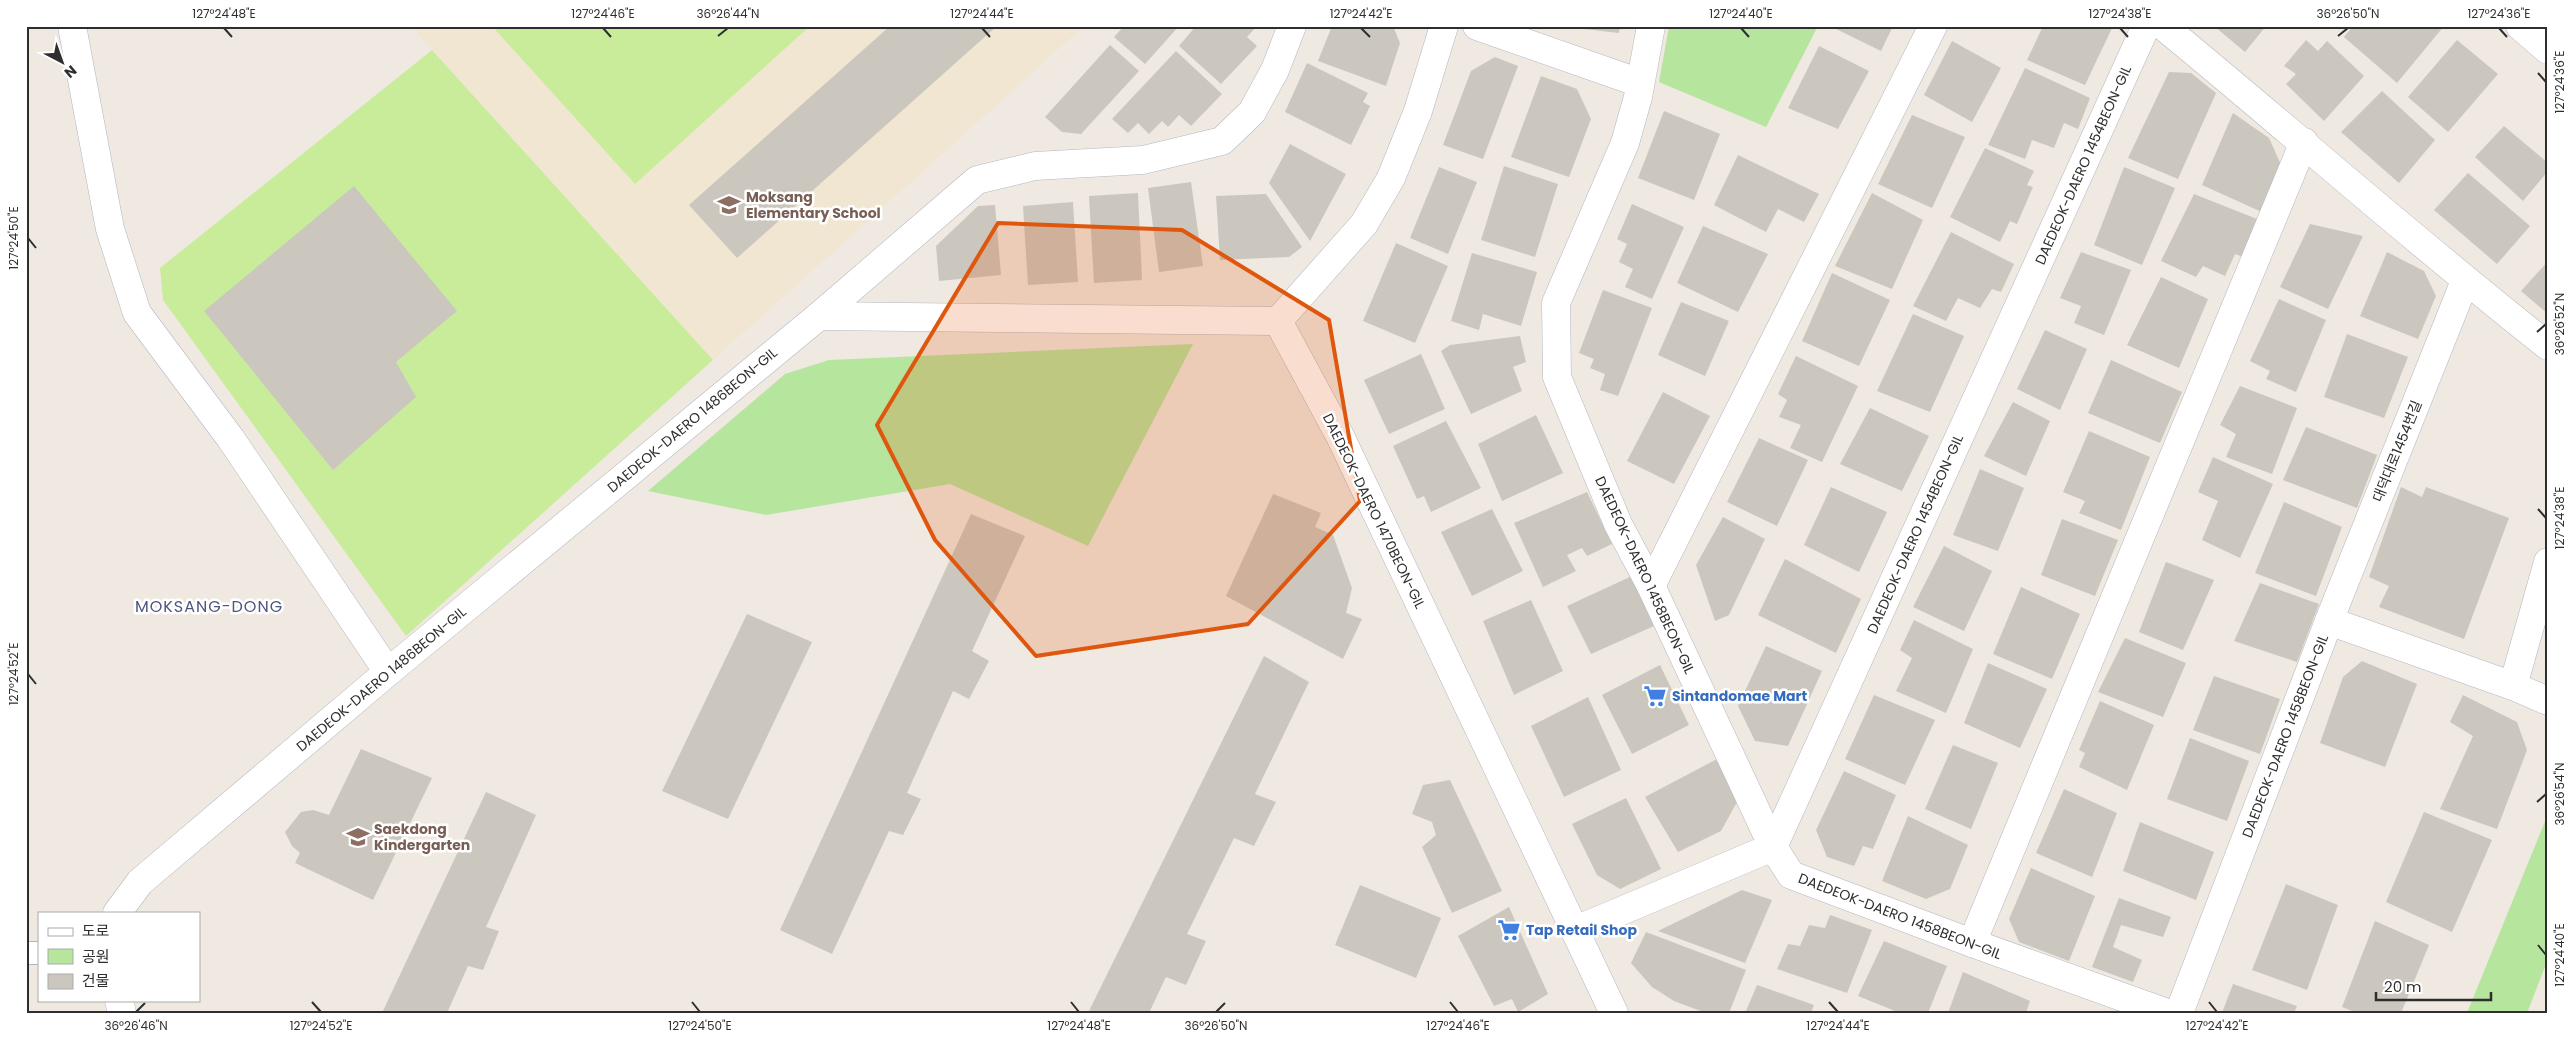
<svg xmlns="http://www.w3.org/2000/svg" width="2574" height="1039" viewBox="0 0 2574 1039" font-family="Poppins,'Noto Sans KR',sans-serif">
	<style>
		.education { fill: #f0e6d1 }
		.green { fill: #b6e59e }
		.pitch { fill: #c9ec9a }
		.building { fill: #cbc7bf }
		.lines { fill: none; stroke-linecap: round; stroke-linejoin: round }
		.service-casing { stroke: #b4b7c1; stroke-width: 24 }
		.minor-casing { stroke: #b4b7c1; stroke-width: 29 }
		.service { stroke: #fff; stroke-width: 22 }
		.minor { stroke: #fff; stroke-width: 28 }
		.marked { fill: #df570e; fill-opacity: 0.2; stroke: #df570e; stroke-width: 4; stroke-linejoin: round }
		.ticks { fill: none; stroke: #2e2e2e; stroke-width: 2 }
		.labels { text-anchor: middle; stroke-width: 5; stroke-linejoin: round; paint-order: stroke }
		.street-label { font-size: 14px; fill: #2e2e2e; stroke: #fff }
		.education-label { font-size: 14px; font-weight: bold; fill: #785e54; stroke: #fff; text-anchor: start }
		.shop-label { font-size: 14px; font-weight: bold; fill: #366cbe; stroke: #fff; text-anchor: start }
		.quarter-label { font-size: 16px; letter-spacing: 1px; fill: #4d5680; stroke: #fff }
		.neatline { fill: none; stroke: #2e2e2e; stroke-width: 2 }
		.ticks-label { font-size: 12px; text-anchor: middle; fill: #2e2e2e }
	</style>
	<rect width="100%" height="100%" fill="#efe9e1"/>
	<polygon class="education" points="411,26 1084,26 713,360"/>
	<g class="green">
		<polygon points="1669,26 1818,26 1766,127 1659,82"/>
		<polygon points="1193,344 1088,546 950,484 766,515 648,491 785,374 829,360"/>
		<polygon points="2548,814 2548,959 2527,1013 2467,1013"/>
	</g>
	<g class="pitch">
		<polygon points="492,26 810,26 635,184"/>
		<polygon points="432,50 713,360 406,636 163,300 160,268"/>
	</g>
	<g class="building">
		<polygon points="890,26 997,26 737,258 689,205"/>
		<polygon points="1124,26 1179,26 1145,64 1114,37"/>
		<polygon points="1196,26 1257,26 1247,37 1257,46 1221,84 1179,46"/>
		<polygon points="1332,26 1393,26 1400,43 1386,86 1318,61"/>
		<polygon points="1558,26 1620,26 1619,33"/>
		<polygon points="1830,26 1893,26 1881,51"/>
		<polygon points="2043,26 2113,26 2085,85 2027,60"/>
		<polygon points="2214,26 2266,26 2245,52"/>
		<polygon points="2353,26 2444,26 2397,83 2344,37"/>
		<polygon points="2306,40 2318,51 2327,41 2364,76 2324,121 2286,84 2296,74 2284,66"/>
		<polygon points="2457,40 2498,74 2448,132 2408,97"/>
		<polygon points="1952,41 2001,68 1972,122 1924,95"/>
		<polygon points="1110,45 1139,71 1081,134 1062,132 1045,117"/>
		<polygon points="1819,46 1869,71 1838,129 1788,108"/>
		<polygon points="1176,51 1222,94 1191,126 1179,115 1168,127 1162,121 1149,134 1138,123 1128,133 1112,119"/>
		<polygon points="1495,57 1518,66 1483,159 1443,145 1471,71"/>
		<polygon points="1307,63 1368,93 1363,102 1370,106 1351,145 1285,112"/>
		<polygon points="2025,68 2090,98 2078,129 2064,123 2054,148 2032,140 2025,159 1988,145"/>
		<polygon points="2169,72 2191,73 2216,93 2178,179 2128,158"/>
		<polygon points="1541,76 1577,89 1591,119 1569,177 1511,157"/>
		<polygon points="2382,91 2435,140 2399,183 2341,132"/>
		<polygon points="1664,111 1720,134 1694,200 1638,178"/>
		<polygon points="2233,113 2269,138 2282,167 2264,213 2202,185"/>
		<polygon points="1912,115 1965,137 1932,208 1878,184"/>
		<polygon points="2504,126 2548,163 2548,171 2523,201 2475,157"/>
		<polygon points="1290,144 1346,174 1310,241 1269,183"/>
		<polygon points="1985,148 2034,171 2027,185 2033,187 2017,224 2010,221 2000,242 1950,217"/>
		<polygon points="1738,155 1819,194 1804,222 1778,209 1766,232 1714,205"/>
		<polygon points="1504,166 1558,184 1535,257 1481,240"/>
		<polygon points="1439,167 1477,182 1448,254 1410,238"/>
		<polygon points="2124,167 2175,188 2142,265 2094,245"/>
		<polygon points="2468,173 2530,226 2497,264 2434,210"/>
		<polygon points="1191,182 1203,266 1159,272 1148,188"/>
		<polygon points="354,186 457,311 396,362 416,397 333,470 204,311"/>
		<polygon points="1138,193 1142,280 1094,283 1089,196"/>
		<polygon points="1872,193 1923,220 1892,289 1835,266"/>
		<polygon points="1266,194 1302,247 1289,257 1220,260 1216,196"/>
		<polygon points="2194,194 2262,221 2246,258 2235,254 2225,276 2203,266 2196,277 2161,261"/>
		<polygon points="1073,202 1078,282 1028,285 1023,206"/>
		<polygon points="1632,204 1684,227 1652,299 1625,287 1633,269 1619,262 1627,244 1617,239"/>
		<polygon points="995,205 1001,275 939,281 936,246 978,206"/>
		<polygon points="2310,224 2363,236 2328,309 2280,287"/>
		<polygon points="1703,226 1768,254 1738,312 1677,283"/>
		<polygon points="1951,232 2014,264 2001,292 1992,289 1980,308 1958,298 1946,321 1913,306"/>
		<polygon points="1396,243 1448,266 1415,343 1363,321"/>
		<polygon points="2081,252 2131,270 2104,335 2074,323 2081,306 2060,298"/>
		<polygon points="2387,252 2424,271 2436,296 2418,339 2360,316"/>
		<polygon points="1472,253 1537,272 1521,326 1483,314 1479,330 1451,321"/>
		<polygon points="2548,261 2548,314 2521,291"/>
		<polygon points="1832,273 1890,300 1859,366 1802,341"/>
		<polygon points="2161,277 2208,299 2179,368 2127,345"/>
		<polygon points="1603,290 1652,308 1618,396 1600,390 1605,374 1590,368 1594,359 1579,353"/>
		<polygon points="2279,299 2326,320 2296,392 2266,379 2270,371 2250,361"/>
		<polygon points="1681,302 1729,321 1705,376 1658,355"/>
		<polygon points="1913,314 1964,336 1930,412 1877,391"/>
		<polygon points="2045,330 2087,349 2060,410 2017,389"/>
		<polygon points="2347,334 2408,357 2384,418 2324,397"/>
		<polygon points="1520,336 1526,362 1513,367 1522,391 1471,414 1441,351 1450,345"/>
		<polygon points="1421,354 1445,409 1389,434 1364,380"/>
		<polygon points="1796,356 1858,386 1822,462 1790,448 1801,425 1779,417 1787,400 1778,394"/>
		<polygon points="2111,360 2182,392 2160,443 2088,413"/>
		<polygon points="2240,386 2297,408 2272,474 2226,457 2236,434 2220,425"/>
		<polygon points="1663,392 1710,416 1674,484 1627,461"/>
		<polygon points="2013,402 2050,421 2026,476 1984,456"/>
		<polygon points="1870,408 1929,436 1902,491 1840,464"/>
		<polygon points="1536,415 1563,473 1502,501 1478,444"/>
		<polygon points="1446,421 1481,488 1431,512 1424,496 1417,499 1393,446"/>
		<polygon points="2306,427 2377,455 2357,508 2283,480"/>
		<polygon points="2089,431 2150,457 2121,530 2079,513 2085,501 2063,492"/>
		<polygon points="1759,438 1808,460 1777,526 1727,502"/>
		<polygon points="2213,457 2273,484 2240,558 2202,540 2218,501 2198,492"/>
		<polygon points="1980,469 2024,488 1998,551 1953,535"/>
		<polygon points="1831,487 1887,512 1859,572 1804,545"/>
		<polygon points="2401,487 2422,497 2426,487 2509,518 2464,639 2379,607 2389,586 2369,577"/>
		<polygon points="1587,492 1612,544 1587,556 1582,548 1567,555 1576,571 1543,587 1514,523"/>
		<polygon points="1273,494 1321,513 1315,527 1333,535 1352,588 1346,613 1362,619 1343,659 1226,596"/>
		<polygon points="2284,502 2342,527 2316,596 2255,573"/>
		<polygon points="1492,509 1523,571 1472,596 1441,532"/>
		<polygon points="971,514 1025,536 972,651 989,661 969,699 953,691 907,793 921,799 903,835 889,831 832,954 780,930"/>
		<polygon points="1723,517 1765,539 1729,615 1715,621 1696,565"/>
		<polygon points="2062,519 2118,540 2095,596 2041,575"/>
		<polygon points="1944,546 1992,571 1964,631 1913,607"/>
		<polygon points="1785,559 1861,599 1836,653 1758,615"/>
		<polygon points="2166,562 2214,580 2183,650 2139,632"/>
		<polygon points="1632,576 1654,626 1591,654 1567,606"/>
		<polygon points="2260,583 2319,604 2297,662 2234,641"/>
		<polygon points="2021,587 2080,614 2052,679 1993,654"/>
		<polygon points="1531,600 1563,671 1514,695 1483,621"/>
		<polygon points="747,614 812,642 728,819 662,791"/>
		<polygon points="1914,620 1973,649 1946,713 1896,691 1912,658 1900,650"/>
		<polygon points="2125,638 2186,663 2163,717 2098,692"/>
		<polygon points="1766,646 1822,671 1788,746 1755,741 1738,706"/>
		<polygon points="1264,656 1309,682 1255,794 1276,802 1254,846 1234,838 1187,934 1206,941 1186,985 1166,977 1149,1013 1088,1013"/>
		<polygon points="2362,661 2417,684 2385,767 2320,743 2343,677"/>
		<polygon points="1988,663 2047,689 2020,748 1964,723"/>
		<polygon points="1660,665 1689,725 1632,754 1602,695"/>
		<polygon points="2214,676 2280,699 2260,754 2193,730"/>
		<polygon points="1874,695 1935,720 1905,785 1845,759"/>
		<polygon points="2463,695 2517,722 2527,750 2497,829 2440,809 2473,736 2450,722"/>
		<polygon points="1588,697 1621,770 1564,797 1531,726"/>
		<polygon points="2100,701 2154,725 2127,790 2079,767 2085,753 2079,750"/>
		<polygon points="2190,738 2249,761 2227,821 2167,799"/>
		<polygon points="1953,745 1998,763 1971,829 1925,809"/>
		<polygon points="361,749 432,778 373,900 295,863 300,853 292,846 285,832 301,812 313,810 329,815"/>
		<polygon points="1717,759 1737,802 1721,831 1678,852 1645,797"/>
		<polygon points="1844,771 1896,795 1873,849 1863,846 1854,866 1827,857 1816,830"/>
		<polygon points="1450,780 1502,891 1452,913 1422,847 1436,835 1432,822 1412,814 1423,785"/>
		<polygon points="2064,789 2117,813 2092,877 2036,853"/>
		<polygon points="486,792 536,815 486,927 499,931 483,970 468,966 447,1013 382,1013"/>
		<polygon points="1626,798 1661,869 1620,889 1597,875 1572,824"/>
		<polygon points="2424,812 2492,840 2452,932 2386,902"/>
		<polygon points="1908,816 1968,845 1950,889 1926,899 1882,881"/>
		<polygon points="2140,822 2214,852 2196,900 2123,871"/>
		<polygon points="2031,868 2095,896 2069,961 2019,942 2009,919"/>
		<polygon points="2286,884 2338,905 2307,990 2252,970"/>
		<polygon points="1360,885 1441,918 1416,978 1335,945"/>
		<polygon points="1742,890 1772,900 1745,963 1658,931"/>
		<polygon points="2119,898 2171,917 2163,937 2121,925 2113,947 2142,960 2133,982 2092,967"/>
		<polygon points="1509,907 1548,994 1518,1012 1512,999 1494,1006 1458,936"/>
		<polygon points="1830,915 1872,930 1847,993 1777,969 1788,944 1800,946 1809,925 1825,928"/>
		<polygon points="2375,921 2429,945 2401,1013 2357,1013 2342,1007"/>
		<polygon points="1646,932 1746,970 1729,1013 1706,1013 1674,1001 1652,987 1631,963"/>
		<polygon points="1884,941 1947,966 1928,1013 1900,1013 1858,996"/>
		<polygon points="1963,972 2030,1001 2026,1013 1948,1013"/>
		<polygon points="2233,984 2297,1006 2294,1013 2222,1013"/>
		<polygon points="1757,985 1814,1005 1811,1013 1745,1013"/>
	</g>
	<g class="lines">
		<defs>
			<polyline id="service" points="26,953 39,953"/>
			<g id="minor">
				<polyline points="72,26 110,229 137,313 231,439 388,672"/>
				<polyline points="1477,26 1640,83"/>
				<polyline points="1651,26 1638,97 1625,143 1556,303 1557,377 1618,524 1651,586 1773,847 1791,875 1972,943 2167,1013"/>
				<path d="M2163,26C2292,132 2417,243 2548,346"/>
				<polyline points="2520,26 2548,50"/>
				<polyline points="819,316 1278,321"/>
				<polyline points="1278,321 1340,436 1614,1013"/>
				<polyline points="1278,321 1364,224 1391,178 1418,111 1444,26"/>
				<polyline points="1651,586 1933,26"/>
				<polyline points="2329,621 2465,281"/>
				<polyline points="2513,686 2548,562"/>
				<polyline points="117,913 140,882 388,672 819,316 977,180 1035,166 1143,160 1222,141 1252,112 1275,70 1292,26"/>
				<polyline points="1576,930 1773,847 2146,26"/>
				<polyline points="1972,943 2304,142"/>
				<polyline points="119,1000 122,1013"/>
				<polyline points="2179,1013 2329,621 2513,686 2548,701"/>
			</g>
		</defs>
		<use href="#service" class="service-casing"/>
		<use href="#minor" class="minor-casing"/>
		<use href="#service" class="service"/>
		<use href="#minor" class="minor"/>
	</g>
	<path class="marked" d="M998,223L1182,230L1329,320L1360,501L1248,624L1036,656L935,540L877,425Z"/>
	<path class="ticks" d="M224,28L232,37M603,28L611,37M982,28L990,37M1361,28L1370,37M1741,28L1749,37M2120,28L2128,37M2499,28L2507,37M718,36L728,28M2338,36L2348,28M2538,73L2546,82M28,238L36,248M2537,332L2546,324M2538,509L2546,518M28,674L36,684M2537,802L2546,794M2538,945L2546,955M312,1002L321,1012M692,1002L700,1012M1071,1002L1079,1012M1450,1002L1458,1012M1829,1002L1838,1012M2209,1002L2217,1012M136,1012L145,1003M1216,1012L1225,1003"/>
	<defs>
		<symbol id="school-bare" viewBox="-9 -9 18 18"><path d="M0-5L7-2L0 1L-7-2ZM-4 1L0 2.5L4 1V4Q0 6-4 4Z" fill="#8d6e63" stroke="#fff" stroke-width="2.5" paint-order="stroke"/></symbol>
		<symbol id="supermarket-bare" viewBox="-9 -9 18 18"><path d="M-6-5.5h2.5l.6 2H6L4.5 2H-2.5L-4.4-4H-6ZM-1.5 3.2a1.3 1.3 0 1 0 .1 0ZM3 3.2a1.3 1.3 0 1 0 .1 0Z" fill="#3f7fe0" stroke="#fff" stroke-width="2.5" paint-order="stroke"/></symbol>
	</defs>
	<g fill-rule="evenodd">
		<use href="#school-bare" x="713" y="189" width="32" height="32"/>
		<use href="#supermarket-bare" x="1639" y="680" width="32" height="32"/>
		<use href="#school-bare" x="342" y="821" width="32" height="32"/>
		<use href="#supermarket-bare" x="1493" y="914" width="32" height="32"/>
	</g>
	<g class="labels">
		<g class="street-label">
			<text transform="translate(2083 165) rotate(-66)" y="5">DAEDEOK-DAERO 1454BEON-GIL</text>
			<text transform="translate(692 420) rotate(-40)" y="5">DAEDEOK-DAERO 1486BEON-GIL</text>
			<text transform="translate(2397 451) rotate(-68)" y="5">대덕대로1454번길</text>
			<text transform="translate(1374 511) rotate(64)" y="5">DAEDEOK-DAERO 1470BEON-GIL</text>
			<text transform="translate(1915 534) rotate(-66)" y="5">DAEDEOK-DAERO 1454BEON-GIL</text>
			<text transform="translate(1645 575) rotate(65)" y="5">DAEDEOK-DAERO 1458BEON-GIL</text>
			<text transform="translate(381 679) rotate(-40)" y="5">DAEDEOK-DAERO 1486BEON-GIL</text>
			<text transform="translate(2285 736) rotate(-69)" y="5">DAEDEOK-DAERO 1458BEON-GIL</text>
			<text transform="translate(1900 916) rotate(21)" y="5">DAEDEOK-DAERO 1458BEON-GIL</text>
		</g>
		<g class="education-label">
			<text x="746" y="202">Moksang<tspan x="746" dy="16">Elementary School</tspan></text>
			<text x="374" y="834">Saekdong<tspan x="374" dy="16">Kindergarten</tspan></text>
		</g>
		<g class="shop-label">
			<text x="1672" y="701">Sintandomae Mart</text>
			<text x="1526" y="935">Tap Retail Shop</text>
		</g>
		<g class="quarter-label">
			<text x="209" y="612">MOKSANG-DONG</text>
		</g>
	</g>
	<rect width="2574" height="1039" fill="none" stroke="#ffffff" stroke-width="55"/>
	<rect x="38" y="912" width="162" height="90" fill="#ffffff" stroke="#ababab"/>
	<rect x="48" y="928" width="25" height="8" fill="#ffffff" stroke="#ababab"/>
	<text x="82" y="936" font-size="15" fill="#2e2e2e">도로</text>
	<rect x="48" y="949" width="25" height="15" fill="#b6e59e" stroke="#ababab"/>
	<text x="82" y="962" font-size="15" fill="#2e2e2e">공원</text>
	<rect x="48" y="974" width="25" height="15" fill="#cbc7bf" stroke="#ababab"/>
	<text x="82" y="986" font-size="15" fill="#2e2e2e">건물</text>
	<g transform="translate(62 62) rotate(139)" stroke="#ffffff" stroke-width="4" paint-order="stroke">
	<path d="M0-4L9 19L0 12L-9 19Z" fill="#2e2e2e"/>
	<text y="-8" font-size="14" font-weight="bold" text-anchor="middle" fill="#2e2e2e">N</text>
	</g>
	<path d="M2376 992v8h115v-8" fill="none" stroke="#2e2e2e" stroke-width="2.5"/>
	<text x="2384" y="992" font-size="15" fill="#2e2e2e" stroke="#ffffff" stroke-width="4" paint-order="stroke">20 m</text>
	<rect x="28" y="28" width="2518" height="984" class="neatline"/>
	<g class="ticks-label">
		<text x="224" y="18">127°24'48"E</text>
		<text x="603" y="18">127°24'46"E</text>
		<text x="728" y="18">36°26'44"N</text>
		<text x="982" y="18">127°24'44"E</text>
		<text x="1361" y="18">127°24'42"E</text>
		<text x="1741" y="18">127°24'40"E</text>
		<text x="2120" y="18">127°24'38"E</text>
		<text x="2348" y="18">36°26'50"N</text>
		<text x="2499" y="18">127°24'36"E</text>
		<text transform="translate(2560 82) rotate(-90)" y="4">127°24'36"E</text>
		<text transform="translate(14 238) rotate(-90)" y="4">127°24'50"E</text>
		<text transform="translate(2560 324) rotate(-90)" y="4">36°26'52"N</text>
		<text transform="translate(2560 518) rotate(-90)" y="4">127°24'38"E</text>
		<text transform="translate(14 674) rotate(-90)" y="4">127°24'52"E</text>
		<text transform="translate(2560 794) rotate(-90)" y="4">36°26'54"N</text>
		<text transform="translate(2560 955) rotate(-90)" y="4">127°24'40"E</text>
		<text x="136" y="1030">36°26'46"N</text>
		<text x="321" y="1030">127°24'52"E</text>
		<text x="700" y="1030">127°24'50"E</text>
		<text x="1079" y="1030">127°24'48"E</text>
		<text x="1216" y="1030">36°26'50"N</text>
		<text x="1458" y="1030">127°24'46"E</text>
		<text x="1838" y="1030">127°24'44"E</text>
		<text x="2217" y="1030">127°24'42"E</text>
	</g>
</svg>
